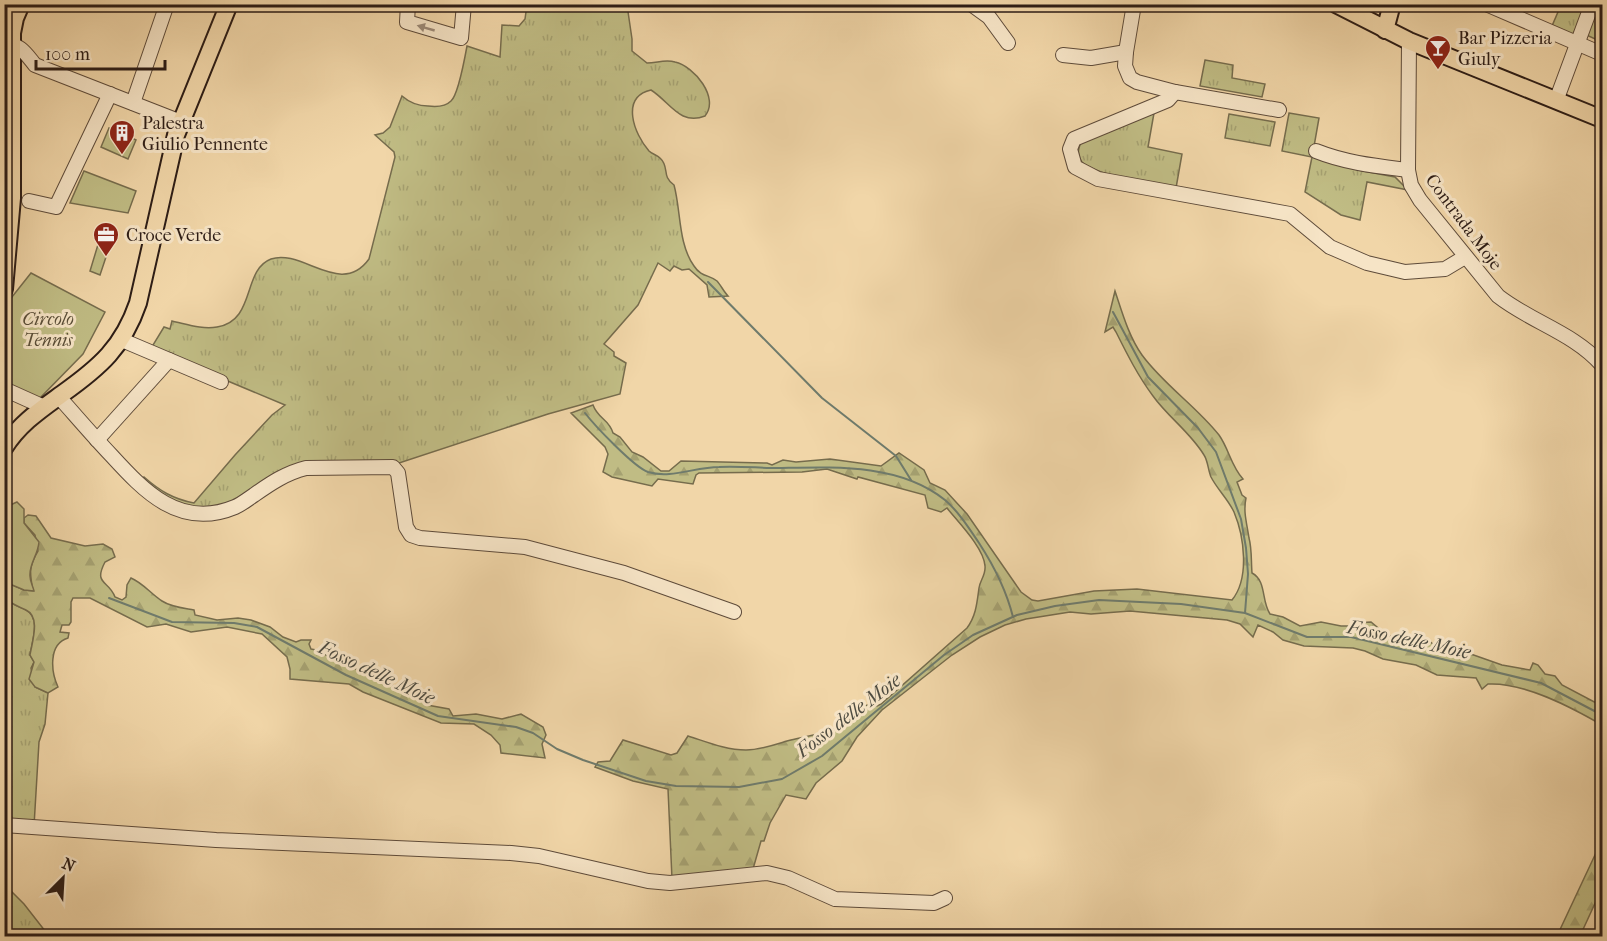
<svg xmlns="http://www.w3.org/2000/svg" width="1607" height="941" viewBox="0 0 1607 941" font-family="'IM FELL French Canon',serif">
	<style>
		.grass { fill: url(#grass-tufts); stroke: #766c4d; stroke-width: 1.5 }
		.forest { fill: url(#forest-firs); stroke: #766c4d; stroke-width: 1.5 }
		.green { fill: #c0bc84; stroke: #766c4d; stroke-width: 1.5 }
		.lines { fill: none; stroke-linecap: round; stroke-linejoin: round }
		.stream { stroke: #6f7b6c; stroke-width: 2 }
		.minor-casing { stroke: #5e4b3a; stroke-width: 16 }
		.major-casing { stroke: #2d1d16; stroke-width: 20 }
		.minor { stroke: #f6e4c6; stroke-width: 14 }
		.major { stroke: #f1d6a8; stroke-width: 16 }
		.oneway { fill: #9c8a77 }
		.labels { text-anchor: middle; stroke-width: 6; stroke-linejoin: round; paint-order: stroke }
		.poi-label { font-size: 18px; fill: #2d1d16; stroke: #f6e4c6; text-anchor: start }
		.street-label { font-size: 18px; fill: #2d1d16; stroke: #f6e4c6 }
		.park-label { font-size: 18px; font-style: italic; fill: #594d37; stroke: #f6e4c6 }
		.water-label { font-size: 20px; font-style: italic; fill: #4e4c41; stroke: #f6e4c6 }
	</style>
	<defs>
		<pattern id="grass-tufts" width="24" height="20" patternUnits="userSpaceOnUse" patternTransform="scale(1.5)"><rect width="24" height="20" fill="#c0bc84"/><path d="M3 7l-1-3M5 7V3M7 7l1-3M15 17l-1-3M17 17v-4M19 17l1-3" fill="none" stroke="#a5a171"/></pattern>
		<pattern id="forest-firs" width="22" height="20" patternUnits="userSpaceOnUse" patternTransform="scale(1.5)"><rect width="22" height="20" fill="#c0bc84"/><path d="M5 1l3.5 6h-7zM16 11l3.5 6h-7z" fill="#a5a171"/></pattern>
	</defs>
	<rect width="100%" height="100%" fill="#f1d6a8"/>
	<filter id="stains"><feTurbulence type="fractalNoise" baseFrequency=".00333" numOctaves="4"/><feColorMatrix values="0 0 0 0 .2 0 0 0 0 .09 0 0 0 0 .02 0 0 0 .5 -.17"/></filter>
	<radialGradient id="worn" r=".72"><stop offset=".6" stop-color="#630" stop-opacity="0"/><stop offset="1" stop-color="#630" stop-opacity=".3"/></radialGradient>
	<g class="grass">
		<path d="M527,5H627L632,39V51L647,63C657,63 665,59 675,62C694,66 720,98 705,116C680,126 670,102 651,90C620,97 634,134 649,151C652,154 657,155 660,158C670,167 661,176 674,185C681,210 678,244 694,266C701,277 710,275 717,281C720,284 724,292 728,296L709,297L707,285L689,269L682,270L674,266L670,271L658,263L638,305L604,344L614,352V356L626,363L620,394L548,414L393,465L323,462L237,505L183,508L138,482L144,477C160,491 173,499 194,503L235,455L272,415L285,405L154,350L152,348L153,345L164,327L170,329L172,321C186,324 203,330 217,327C256,321 242,270 271,259C302,248 341,298 369,259L395,157L394,152L375,135L383,133L390,127L402,96C410,103 417,106 428,106C436,107 445,107 451,101C458,95 465,57 467,46L500,57L502,25L519,26L525,19Z"/>
		<polygon points="1561,5 1583,5 1582,16 1572,36 1552,26"/>
		<polygon points="1205,60 1233,65 1232,78 1265,84 1262,97 1200,86"/>
		<path d="M1154,113L1148,147L1182,154L1176,188C1156,183 1095,176 1082,162C1076,155 1078,148 1082,141Z"/>
		<polygon points="1289,113 1319,118 1313,152 1336,163 1358,170 1395,177 1408,190 1367,182 1360,220 1341,215 1305,192 1312,157 1282,151"/>
		<polygon points="1229,114 1275,122 1270,146 1225,138"/>
		<path d="M4,597C10,604 18,606 26,610C41,617 32,642 30,655L34,662L31,668L35,687L48,693L45,724L39,742L34,826L5,823Z"/>
		<polygon points="4,884 24,904 49,936 5,936"/>
	</g>
	<g class="forest">
		<path d="M1115,291C1122,312 1129,337 1142,355C1164,385 1196,406 1219,435C1229,449 1231,466 1243,479L1237,482L1242,495L1246,498C1243,512 1247,524 1249,538C1252,549 1251,561 1252,573C1267,581 1261,601 1270,614L1283,617L1300,626L1321,622L1341,626H1352L1354,623L1371,622L1388,636C1401,636 1417,642 1427,639L1441,651L1468,653L1502,665L1530,670L1533,663L1538,665L1545,674L1555,676L1562,685L1602,706V725C1571,707 1524,682 1488,684L1482,689L1476,678L1437,675L1416,665L1383,659L1365,651L1353,648L1304,646L1283,640L1273,632L1258,625L1253,637L1240,624L1227,620L1130,611L1091,614L1070,612L1026,619L1005,625L980,637L952,655L882,710L857,737L842,761L816,783L806,799L786,795L770,823L764,841H761L753,869L672,879L668,789L633,781L595,767L598,762L610,761L623,740L671,755L677,753L688,736C707,742 726,750 746,750C760,750 774,745 787,741C814,734 848,732 863,705L877,706L881,704L967,628C976,616 977,603 979,588C980,580 986,575 985,566C984,548 958,522 947,508L941,512L928,508L925,495L858,477L857,479L827,469L802,472L699,473L696,475L693,484L658,479L652,486L612,477L603,472L608,454L605,447L571,413L593,405C598,419 609,419 613,433L620,437L632,452L643,457L661,471H669L681,461L767,463L772,465L783,460L796,462L830,459L881,466L899,453L924,470L930,483L945,490L967,514L1021,592L1032,600L1038,601L1094,591L1137,589L1232,600C1250,578 1244,536 1234,512C1228,499 1217,489 1211,477C1208,470 1208,461 1204,455C1190,432 1168,417 1153,396C1138,376 1127,354 1116,332L1113,327L1105,332Z"/>
		<path d="M28,515L36,516L51,538L85,546L103,544L112,549L115,557L105,562C93,585 109,580 115,597L122,600L126,597L127,585L131,578C143,583 151,594 162,601C171,607 183,608 194,610L195,615L217,620L238,618L251,620L270,627L283,637L296,642L301,640H311L309,644L311,649C326,650 332,664 349,666L412,694L427,705L449,709L453,716L476,714L502,719L521,714L543,727L546,735L542,744L545,758L501,753L500,745L491,735L474,724L441,723L363,692L349,684L290,679V669L287,657L262,634L227,627L191,632L166,624L147,627L90,598H73L71,602V622L69,625H62L60,632L69,633L68,638C48,644 51,672 58,687L48,693L35,687L29,679L34,662L30,655C32,642 41,617 26,610C18,606 10,604 5,597L4,586L10,584L24,590L33,591C30,574 28,567 38,551L35,535L24,523V518Z"/>
		<polygon points="1602,840 1602,888 1580,936 1557,936"/>
	</g>
	<g class="green">
		<polygon points="1599,17 1602,20 1602,42 1584,34 1592,20"/>
		<polygon points="109,128 136,140 128,159 101,147"/>
		<polygon points="84,171 136,191 128,213 70,203"/>
		<polygon points="100,238 111,242 100,275 90,271"/>
		<polygon points="31,273 105,312 83,354 38,400 5,383 4,307"/>
		<path d="M17,502L24,509V523L39,542C38,555 29,564 30,576C30,582 33,586 34,591L24,590L10,584L5,586V517L8,506Z"/>
	</g>
	<g class="lines">
		<g class="stream">
			<polyline points="708,282 822,398 896,456 911,480"/>
			<polyline points="1113,312 1148,377 1198,428 1216,452 1241,519 1246,548 1248,574 1245,613"/>
			<path d="M585,413C595,426 634,467 648,472C671,479 695,467 719,467C739,466 759,468 778,468C833,467 899,463 945,500C958,511 969,528 979,543C994,566 1006,589 1013,617"/>
			<polyline points="109,598 172,622 234,623 257,627 346,675 438,716 516,727 533,733 557,749 583,760 646,781 676,786 739,787 782,779 822,756 944,655 973,635 1017,615 1055,606 1099,600 1181,604 1245,613 1307,637 1351,637 1541,683 1602,715"/>
		</g>
		<defs>
			<g id="minor">
				<polyline points="408,4 407,22 461,38 464,4"/>
				<polyline points="971,4 989,17 1008,43"/>
				<polyline points="1134,4 1126,52 1125,66 1130,78 1137,82 1175,92 1279,110"/>
				<polyline points="1486,4 1602,54"/>
				<path d="M1409,41L1408,170L1411,185L1420,200L1498,296C1531,322 1574,333 1602,365"/>
				<path d="M5,45C20,43 26,54 35,65L181,122"/>
				<polyline points="1063,55 1091,58 1126,52"/>
				<polyline points="1175,92 1168,100 1074,139 1070,149 1075,167 1098,179 1290,214 1330,247 1367,263 1405,272 1445,269 1465,257"/>
				<polyline points="1556,101 1592,4"/>
				<polyline points="133,103 167,4"/>
				<path d="M1316,151C1346,163 1376,166 1408,170"/>
				<polyline points="29,201 56,207 110,94"/>
				<polyline points="122,340 221,382"/>
				<polyline points="4,389 44,407"/>
				<path d="M59,397C76,416 93,436 111,455C144,491 180,530 235,507C242,504 248,499 254,495C271,483 286,473 306,468L393,467L398,473L406,527L411,535L420,538L525,547L624,573L734,612"/>
				<polyline points="97,440 169,360"/>
				<polyline points="4,825 216,840 511,853 539,856 648,881 670,883 767,873 788,878 835,899 934,903 945,898"/>
			</g>
			<g id="major">
				<polyline points="1336,4 1409,41 1602,119"/>
				<polyline points="1385,30 1392,4"/>
				<polyline points="4,289 12,198 12,33 15,18 21,4"/>
				<path d="M4,448C19,424 40,410 62,394C100,367 123,347 138,303L176,135L229,4"/>
			</g>
		</defs>
		<use href="#minor" class="minor-casing"/>
		<use href="#major" class="major-casing"/>
		<use href="#minor" class="minor"/>
		<use href="#major" class="major"/>
	</g>
	<defs><path id="oneway-solid" d="M-6-.8H1V-3.2L6.5 0L1 3.2V.8H-6Z" transform="scale(1.5)"/></defs>
	<use class="oneway" href="#oneway-solid" transform="translate(426 28) rotate(-164)"/>
	<defs>
		<symbol id="bar-pin" viewBox="-11 -11 22 30"><path d="M0 17L-7.5 6A9.5 9.5 0 1 1 7.5 6Z" fill="#8f2418" stroke="#f6e4c6"/><path d="M-6-5H6L.8 .8V4.5H3.5V6h-7V4.5H-.8V.8Z" fill="#fff"/></symbol>
		<symbol id="building-pin" viewBox="-11 -11 22 30"><path d="M0 17L-7.5 6A9.5 9.5 0 1 1 7.5 6Z" fill="#8f2418" stroke="#f6e4c6"/><path d="M-4-6H4V6H1V3H-1V6H-4ZM-2.5-4.3h1.7v1.8h-1.7ZM.8-4.3h1.7v1.8H.8ZM-2.5-1h1.7V.8h-1.7ZM.8-1h1.7V.8H.8Z" fill="#fff"/></symbol>
		<symbol id="office-pin" viewBox="-11 -11 22 30"><path d="M0 17L-7.5 6A9.5 9.5 0 1 1 7.5 6Z" fill="#8f2418" stroke="#f6e4c6"/><path d="M-6-3h4V-5.5h4V-3h4V5H-6ZM-1-4.5V-3h2v-1.5ZM-6 0V1H6V0Z" fill="#fff"/></symbol>
	</defs>
	<g fill-rule="evenodd">
		<use href="#bar-pin" x="1423" y="33" width="30" height="40"/>
		<use href="#building-pin" x="107" y="118" width="30" height="40"/>
		<use href="#office-pin" x="91" y="220" width="30" height="40"/>
	</g>
	<g class="labels">
		<g class="poi-label">
			<text x="1458" y="44">Bar Pizzeria<tspan x="1458" dy="21">Giuly</tspan></text>
			<text x="142" y="129">Palestra<tspan x="142" dy="21">Giulio Pennente</tspan></text>
			<text x="126" y="241">Croce Verde</text>
		</g>
		<g class="street-label">
			<text transform="translate(1464 222) rotate(53)" y="6">Contrada Moje</text>
		</g>
		<g class="park-label">
			<text x="48" y="325">Circolo<tspan x="48" dy="21">Tennis</tspan></text>
		</g>
		<g class="water-label">
			<text transform="translate(1409 639) rotate(12)" y="7">Fosso delle Moie</text>
			<text transform="translate(377 672) rotate(25)" y="7">Fosso delle Moie</text>
			<text transform="translate(848 715) rotate(-37)" y="7">Fosso delle Moie</text>
		</g>
	</g>
	<rect width="1607" height="941" fill="none" stroke="#f1d6a8" stroke-width="24"/>
	<rect x="6" y="6" width="1595" height="929" fill="none" stroke="#2d1d16" stroke-width="3"/>
	<rect x="12" y="12" width="1583" height="917" fill="none" stroke="#2d1d16" stroke-width="1.5"/>
	<g transform="translate(63 878) rotate(24)" stroke="#f6e4c6" stroke-width="4.5" paint-order="stroke">
	<path d="M0-4.5L10 22L0 15L-10 22Z" fill="#2d1d16"/>
	<text y="-9" font-size="16" font-weight="bold" text-anchor="middle" fill="#2d1d16">N</text>
	</g>
	<path d="M36 60v9h129v-9" fill="none" stroke="#2d1d16" stroke-width="3"/>
	<text x="45" y="60" font-size="18" fill="#2d1d16" stroke="#f6e4c6" stroke-width="4.5" paint-order="stroke">100 m</text>
	<rect width="100%" height="100%" filter="url(#stains)"/>
	<rect width="100%" height="100%" fill="url(#worn)"/>
</svg>
